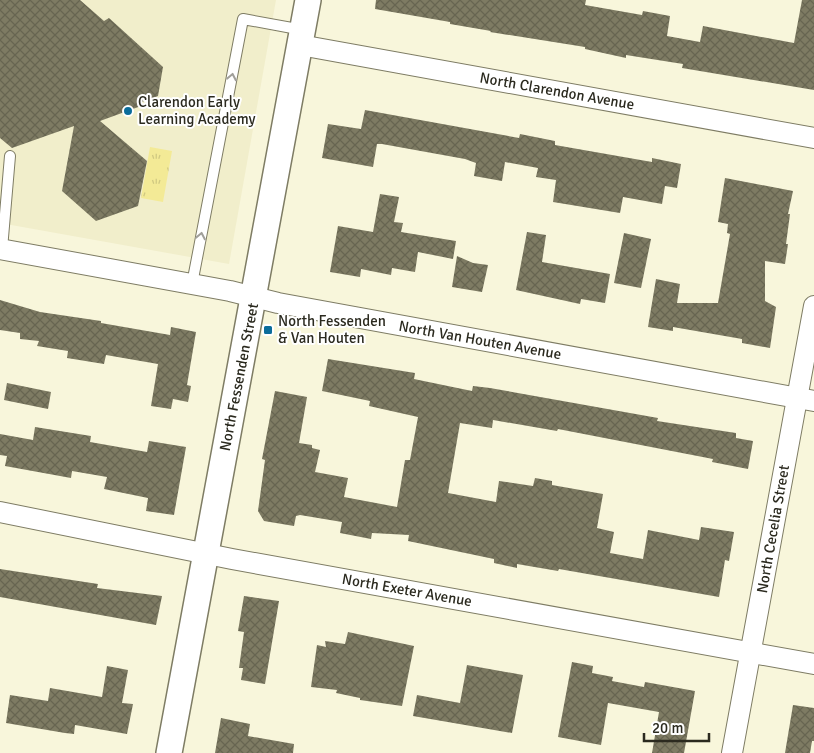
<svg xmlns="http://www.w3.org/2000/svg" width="814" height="753" viewBox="0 0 814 753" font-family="Signika,sans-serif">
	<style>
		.built { fill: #f1eecb }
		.grass { fill: url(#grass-tufts) }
		.building { fill: url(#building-cross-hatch) }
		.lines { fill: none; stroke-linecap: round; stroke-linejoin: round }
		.service-casing { stroke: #7e7c64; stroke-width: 12 }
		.minor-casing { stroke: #7e7c64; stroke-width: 22 }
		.tertiary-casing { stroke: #7e7c64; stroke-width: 28 }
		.service { stroke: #fff; stroke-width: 10 }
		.minor { stroke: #fff; stroke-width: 20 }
		.tertiary { stroke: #fff; stroke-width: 25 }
		.oneway { stroke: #a09f9a }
		.poi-dot { fill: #0b6d9b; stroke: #fff; stroke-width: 2 }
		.labels { text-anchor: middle; stroke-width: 4; stroke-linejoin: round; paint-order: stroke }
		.street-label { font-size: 15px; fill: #2b2a1f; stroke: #fff }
		.poi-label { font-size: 15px; fill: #2b2a1f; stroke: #fff; text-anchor: start }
	</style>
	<defs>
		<pattern id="grass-tufts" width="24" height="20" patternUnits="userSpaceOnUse" patternTransform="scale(1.25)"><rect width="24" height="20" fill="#f3ea96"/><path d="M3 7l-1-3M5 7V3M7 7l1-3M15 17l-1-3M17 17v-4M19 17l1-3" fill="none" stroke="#d0c981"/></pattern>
		<pattern id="building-cross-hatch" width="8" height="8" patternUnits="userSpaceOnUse" patternTransform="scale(1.25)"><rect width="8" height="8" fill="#7e7b63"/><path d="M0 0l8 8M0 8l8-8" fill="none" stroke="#676551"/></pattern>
	</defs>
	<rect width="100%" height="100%" fill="#f8f6db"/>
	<polygon class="built" points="0,0 276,0 229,264 0,223"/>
	<polygon class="grass" points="150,147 172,151 163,202 141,198"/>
	<g class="building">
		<polygon points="0,0 80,0 104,21 109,18 163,67 158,96 142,102 141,106 100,121 147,161 138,206 96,221 62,191 74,126 12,148 0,138"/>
		<polygon points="376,0 586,0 585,5 642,15 643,11 670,16 667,36 700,42 703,26 794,43 802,0 814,0 814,90 682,68 683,64 626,55 626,58 585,49 585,47 490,32 491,31 450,24 450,22 375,9"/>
		<polygon points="365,110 519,138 520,134 555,141 555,145 652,162 652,158 681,164 677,188 665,186 662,204 623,197 620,213 553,202 556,180 536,177 538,168 505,162 502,181 474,176 476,163 465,159 382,144 377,144 373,167 322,158 328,124 361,129"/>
		<polygon points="725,178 793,191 788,214 790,214 786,244 788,244 785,264 765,261 765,301 776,307 770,348 742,343 742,339 673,327 673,331 648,327 656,279 680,284 677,303 718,303 730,234 727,233 728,224 718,222"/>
		<polygon points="380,194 399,197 394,222 403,223 401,232 456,241 453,259 418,252 415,272 392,268 391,275 361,269 360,277 330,272 338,226 373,232"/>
		<polygon points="527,232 546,235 542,262 610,274 605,303 581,299 580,304 516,290"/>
		<polygon points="624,233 651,239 641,288 614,283"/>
		<polygon points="457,256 473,263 488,265 482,292 452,287"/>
		<polygon points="0,300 40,312 101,321 101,323 170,335 171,327 196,332 187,385 191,386 188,402 173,399 171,409 151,406 158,364 106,355 104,364 67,358 68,351 37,346 39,341 20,339 20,333 0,330"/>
		<polygon points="328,359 415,373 414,379 472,391 473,386 490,388 658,418 657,421 736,433 736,438 753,441 748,469 712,462 713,459 558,429 557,431 493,420 492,428 460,423 448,493 496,502 499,481 533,486 535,478 552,481 552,485 603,494 597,528 614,532 610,553 643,559 648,530 699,540 701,527 734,532 729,561 725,560 719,597 559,569 558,571 517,564 517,568 494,563 494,559 408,541 409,535 372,533 371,539 340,533 342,522 300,515 296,516 294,526 264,521 258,511 265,460 262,459 275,391 307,397 299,443 312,445 312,448 320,450 315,472 348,478 344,497 397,507 405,460 410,460 418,417 369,406 370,401 322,391"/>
		<polygon points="7,383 51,392 48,409 4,400"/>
		<polygon points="35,427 91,436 90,442 147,452 149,441 186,447 174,515 146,511 148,498 104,489 107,477 72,471 71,478 5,466 7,456 0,455 0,434 33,440"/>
		<polygon points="0,569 98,584 97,588 162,596 156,625 0,597"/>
		<polygon points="244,596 279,601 265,684 241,680 243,668 239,668 244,632 238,631"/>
		<polygon points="348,632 414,646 402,706 360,700 360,698 336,693 337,690 311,687 317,645 326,647 325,641 345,644"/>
		<polygon points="572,662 593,666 592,673 613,677 612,681 644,687 645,682 695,691 684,753 652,753 659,712 608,703 601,745 558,737"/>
		<polygon points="467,665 523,675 512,733 413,716 417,695 460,703"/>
		<polygon points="107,666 128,670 122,703 133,704 127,734 75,725 74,734 65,733 6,723 10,695 48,701 50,688 102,697"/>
		<polygon points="793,705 814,708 814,741 812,741 810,753 785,753"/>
		<polygon points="221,718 250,724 248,736 294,744 293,753 215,753"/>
	</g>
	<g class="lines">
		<defs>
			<g id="service">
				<polyline points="2,249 10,156"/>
				<polyline points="192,284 243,19 303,30"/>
			</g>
			<g id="minor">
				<polyline points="300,45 814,138"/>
				<polyline points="0,249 230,291 278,303 814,401"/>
				<polyline points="0,512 232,559 814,664"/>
				<polyline points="732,753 814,306"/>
			</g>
			<polyline id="tertiary" points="169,753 308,0"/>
		</defs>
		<use href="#service" class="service-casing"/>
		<use href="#minor" class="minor-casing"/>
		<use href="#tertiary" class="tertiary-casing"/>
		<use href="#service" class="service"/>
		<use href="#minor" class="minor"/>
		<use href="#tertiary" class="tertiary"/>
	</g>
	<defs><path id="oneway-chevron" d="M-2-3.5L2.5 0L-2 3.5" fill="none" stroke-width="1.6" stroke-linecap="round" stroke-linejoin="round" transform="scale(1.25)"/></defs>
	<g class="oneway">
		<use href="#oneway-chevron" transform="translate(232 77) rotate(-79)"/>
		<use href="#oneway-chevron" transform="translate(201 236) rotate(-79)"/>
	</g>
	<g class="poi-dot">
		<circle cx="128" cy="111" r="5"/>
		<rect x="263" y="325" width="10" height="10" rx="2.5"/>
	</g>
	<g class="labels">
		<g class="street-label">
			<text transform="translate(557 91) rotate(10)" y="5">North Clarendon Avenue</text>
			<text transform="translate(480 340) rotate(10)" y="5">North Van Houten Avenue</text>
			<text transform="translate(239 377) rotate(-79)" y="5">North Fessenden Street</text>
			<text transform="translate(773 529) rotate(-80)" y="5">North Cecelia Street</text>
			<text transform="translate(407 590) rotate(10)" y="5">North Exeter Avenue</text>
		</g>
		<g class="poi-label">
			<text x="138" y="107">Clarendon Early<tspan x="138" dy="17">Learning Academy</tspan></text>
			<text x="278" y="326">North Fessenden<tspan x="278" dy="17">&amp; Van Houten</tspan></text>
		</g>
	</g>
	<path d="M644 733v8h65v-8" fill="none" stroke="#2b2a1f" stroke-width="2.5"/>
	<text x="652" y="733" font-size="15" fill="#2b2a1f" stroke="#ffffff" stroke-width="4" paint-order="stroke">20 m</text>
</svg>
